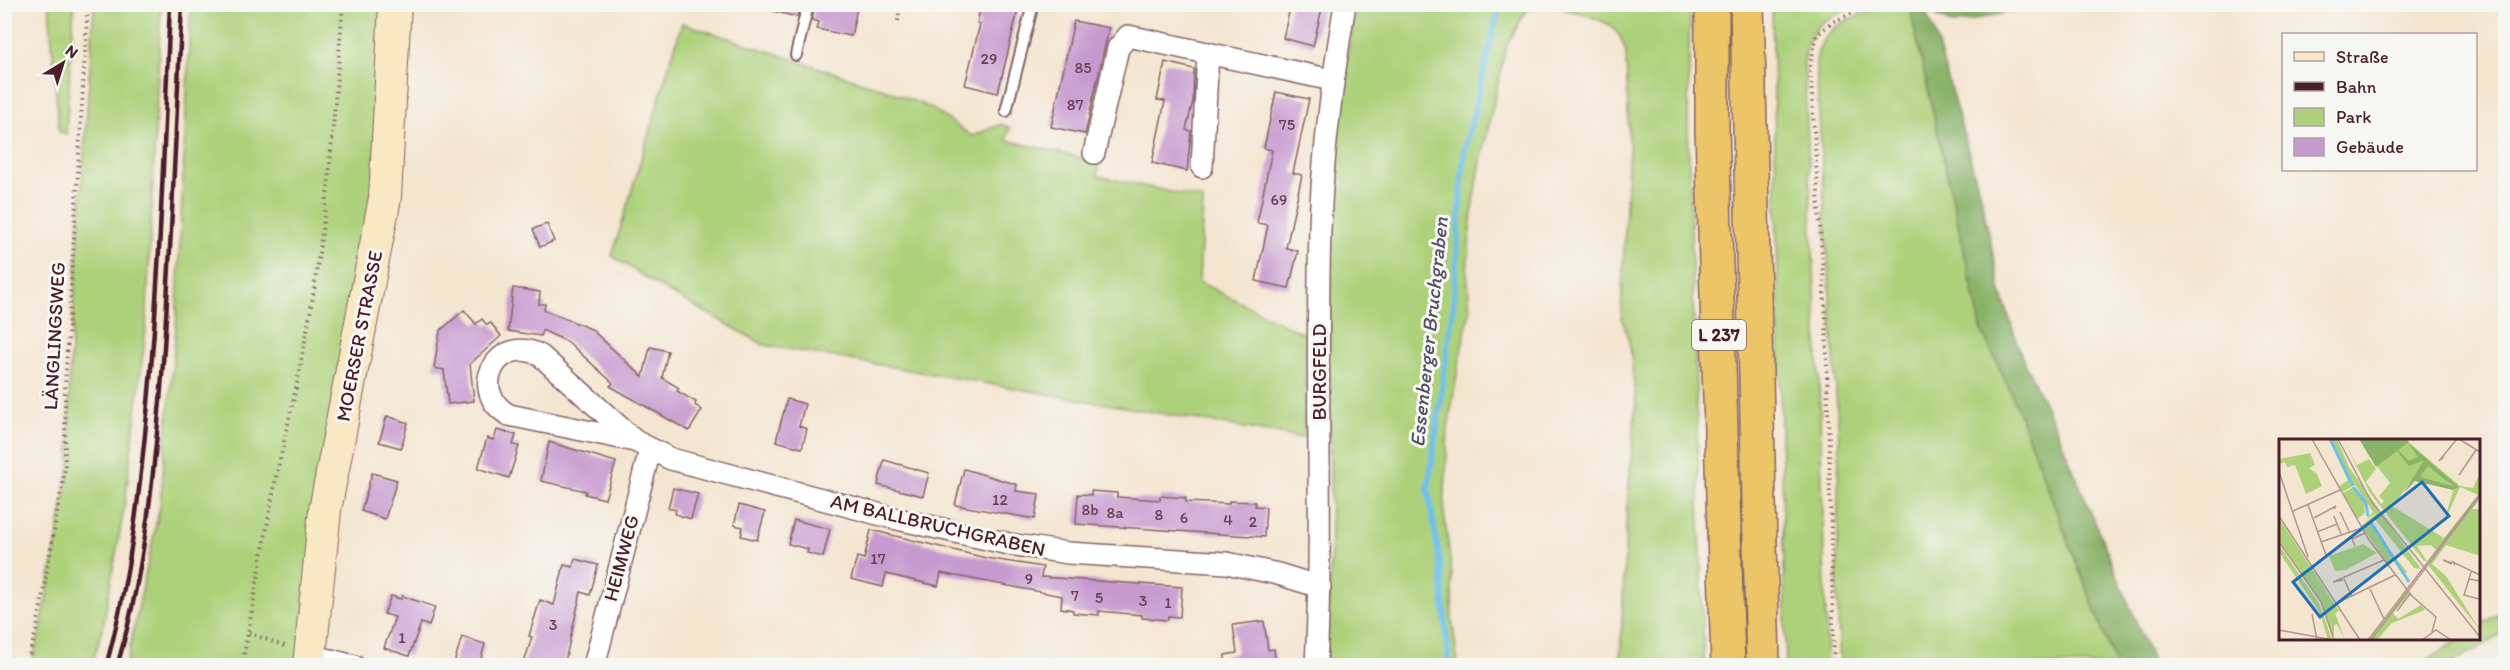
<svg xmlns="http://www.w3.org/2000/svg" width="2510" height="670" viewBox="0 0 2510 670" font-family="Itim,sans-serif">
	<style>
		.green { fill: #add17a; stroke: #7c7852; stroke-width: 1.5 }
		.forest { fill: #8ab36a; stroke: #6a694a; stroke-width: 1.5 }
		.lines { fill: none; stroke-linecap: round; stroke-linejoin: round }
		.stream { stroke: #6ec0ea; stroke-width: 6 }
		.building { fill: #c69acf }
		.lane-casing { stroke: #866465; stroke-width: 14 }
		.street-casing { stroke: #866465; stroke-width: 24 }
		.secondary-casing { stroke: #866465; stroke-width: 34 }
		.highway-casing { stroke: #866465; stroke-width: 36 }
		.path { stroke: #866465; stroke-width: 4; stroke-dasharray: 1.5 4.5; stroke-linecap: butt }
		.lane { stroke: #fff; stroke-width: 10 }
		.street { stroke: #fff; stroke-width: 21 }
		.secondary { stroke: #f8e8c3; stroke-width: 32 }
		.highway { stroke: #edc569; stroke-width: 33 }
		.rail { stroke: #4a1f2b; stroke-width: 4.5 }
		.labels { text-anchor: middle; stroke-width: 6; stroke-linejoin: round; paint-order: stroke }
		.number-label { font-size: 16px; fill: #693e54 }
		.shield { fill: #f6f6f2; stroke: #7e6067; stroke-width: 1.5 }
		.shield-label { font-size: 18px; font-weight: bold; fill: #4a1f2b }
		.street-label { font-size: 20px; fill: #4a1f2b; stroke: #f6f6f2 }
		.water-label { font-size: 21px; font-style: italic; fill: #554f64; stroke: #f6f6f2 }
		.inset-river { fill: none; stroke: #6ec0ea; stroke-width: 3 }
		.inset-road { fill: none; stroke: #b0968e; stroke-width: 1.5 }
		.view { fill: #1f6fb2; fill-opacity: 0.15; stroke: #1f6fb2; stroke-width: 3 }
		.inset-edge { fill: none; stroke: #4a1f2b; stroke-width: 3 }
	</style>
	<rect width="100%" height="100%" fill="#f6f6f2"/>
	<filter id="ink" filterUnits="userSpaceOnUse"><feTurbulence type="fractalNoise" baseFrequency=".0167" numOctaves="2"/><feDisplacementMap in="SourceGraphic" scale="12" xChannelSelector="R" yChannelSelector="G"/><feConvolveMatrix kernelMatrix="1 2 1 2 8 2 1 2 1" color-interpolation-filters="sRGB"/></filter>
	<filter id="wash" filterUnits="userSpaceOnUse"><feTurbulence type="fractalNoise" baseFrequency=".008" numOctaves="4" result="noise"/><feDisplacementMap in="SourceGraphic" scale="24" xChannelSelector="R" yChannelSelector="G"/><feGaussianBlur stdDeviation="1.35" result="paint"/><feColorMatrix in="noise" values="0 0 0 0 0 0 0 0 0 0 0 0 0 0 0 0 0 1.4 0 .05"/><feComposite in="paint" operator="in"/></filter>
	<g filter="url(#wash)">
		<rect width="100%" height="100%" fill="#f4e5d0"/>
		<g class="green">
			<polygon points="49,5 74,5 66,134 59,132"/>
			<polygon points="94,5 161,5 146,329 125,503 103,626 92,665 31,665 41,629 70,465 69,379"/>
			<polygon points="191,5 384,5 376,195 298,665 126,666 160,506 176,327"/>
			<polygon points="1357,5 1543,5 1527,10 1506,46 1480,166 1471,221 1467,272 1470,311 1462,346 1448,427 1444,513 1452,575 1452,619 1458,665 1325,666 1331,551 1329,339 1332,200 1343,77"/>
			<polygon points="1551,5 1690,5 1688,125 1704,665 1620,665 1627,507 1636,405 1630,346 1621,313 1629,147 1626,52 1620,36 1610,25 1593,17"/>
			<path d="M1772,5H1861C1826,19 1809,21 1804,63L1819,380L1827,665H1786Z"/>
			<path d="M1889,5H1921L1982,331L2012,395L2116,665L1840,666L1837,586L1839,439L1816,65C1819,22 1854,18 1889,5Z"/>
			<polygon points="682,23 887,90 931,108 972,136 1001,124 1010,128 1006,140 1099,162 1098,176 1203,199 1199,282 1306,335 1304,438 764,345 662,288 612,256"/>
			<polygon points="2505,610 2505,633 2448,665 2419,665 2460,639 2478,638 2479,626"/>
		</g>
		<g class="forest">
			<polygon points="1909,5 1921,5 1933,27 1980,193 2001,292 2021,355 2056,428 2154,665 2116,665 2012,395 1982,331"/>
			<polygon points="1939,5 1939,4 2043,5 1953,24 1937,16"/>
		</g>
		<g class="lines">
			<polyline class="stream" points="1449,666 1441,569 1428,489 1453,308 1464,152 1500,4"/>
		</g>
		<g id="blocks">
			<g class="building">
				<polygon points="774,4 800,4 797,17 773,11"/>
				<polygon points="815,4 858,4 851,36 817,29 819,22 812,20"/>
				<polygon points="981,4 996,4 1018,10 998,93 965,85 980,24 977,23"/>
				<polygon points="1291,4 1323,4 1313,46 1283,38"/>
				<polygon points="1074,21 1109,28 1085,134 1051,127"/>
				<polygon points="1165,62 1194,69 1193,101 1186,130 1191,131 1187,171 1152,163 1165,101 1157,100"/>
				<polygon points="1276,92 1309,99 1293,173 1302,175 1286,248 1298,251 1289,288 1256,281 1268,225 1257,223 1272,150 1264,148"/>
				<polygon points="547,224 554,241 540,247 533,229"/>
				<polygon points="513,288 540,292 539,304 545,304 544,310 591,329 643,377 650,347 668,351 662,378 679,388 677,391 696,402 695,405 702,410 689,431 610,386 613,383 568,342 542,330 541,336 508,331"/>
				<polygon points="464,310 476,324 482,319 487,325 491,323 501,336 470,364 474,401 448,404 444,370 434,368 440,331"/>
				<polygon points="787,399 805,404 799,426 807,429 802,448 776,441"/>
				<polygon points="387,416 408,423 401,448 379,442"/>
				<polygon points="497,430 516,435 513,445 519,446 509,478 478,468 487,438 494,440"/>
				<polygon points="549,442 616,462 605,499 585,494 586,491 541,481"/>
				<polygon points="884,460 929,473 923,496 878,485"/>
				<polygon points="964,469 1015,484 1017,485 1016,491 1039,494 1035,519 955,505"/>
				<polygon points="372,473 397,480 385,519 361,511"/>
				<polygon points="673,488 698,494 691,519 675,514 676,510 668,508"/>
				<polygon points="1091,491 1117,493 1117,497 1160,500 1160,496 1186,498 1186,502 1229,504 1229,501 1255,502 1255,506 1266,507 1264,537 1076,524 1078,494 1091,495"/>
				<polygon points="739,505 765,512 757,540 741,536 743,527 734,525"/>
				<polygon points="794,520 830,529 823,557 807,553 808,549 788,544"/>
				<polygon points="871,530 986,558 1043,567 1041,577 1182,587 1180,617 1168,616 1168,620 1142,618 1142,615 1099,611 1099,615 1073,613 1073,610 1061,608 1062,596 941,573 938,586 886,574 883,587 851,579 857,557 864,559"/>
				<polygon points="575,559 598,565 590,595 581,592 564,666 523,666 532,637 529,636 540,600 554,605 564,565 573,567"/>
				<polygon points="391,596 401,599 402,596 435,607 429,626 421,623 409,656 384,648 395,617 384,614"/>
				<polygon points="1264,621 1268,650 1274,649 1276,666 1225,666 1225,655 1237,653 1233,625"/>
				<polygon points="462,637 485,644 479,666 453,666"/>
			</g>
		</g>
	</g>
	<g filter="url(#ink)">
		<use href="#blocks" fill-opacity="0" stroke="#866465" stroke-width="1.5"/>
		<g class="lines">
			<defs>
				<g id="lane">
					<polyline points="796,55 808,4"/>
					<polyline points="1006,111 1033,4"/>
				</g>
				<g id="street">
					<polyline points="1094,153 1118,48 1128,36 1332,80"/>
					<polyline points="1202,167 1208,53"/>
					<path d="M635,441L509,415C466,391 498,332 541,356L635,441L671,459L893,518L1009,544L1068,553L1227,563L1278,574L1320,587"/>
					<polyline points="310,655 354,666"/>
					<polyline points="594,666 650,450"/>
					<path d="M1316,666C1324,511 1314,357 1321,203C1325,136 1334,70 1345,4"/>
				</g>
				<polyline id="secondary" points="309,666 325,510 385,198 395,4"/>
				<g id="highway">
					<polyline points="1712,4 1712,129 1728,666"/>
					<polyline points="1747,4 1763,666"/>
				</g>
			</defs>
			<use href="#lane" class="lane-casing"/>
			<use href="#street" class="street-casing"/>
			<use href="#secondary" class="secondary-casing"/>
			<use href="#highway" class="highway-casing"/>
			<g class="path">
				<polyline points="898,21 900,4"/>
				<polyline points="249,633 287,647"/>
				<polyline points="26,666 37,628 65,468 65,386 88,4"/>
				<polyline points="242,666 276,477 297,384 312,303 328,189 343,4"/>
				<polyline points="1834,666 1826,321 1810,65 1817,35 1832,22 1874,4"/>
			</g>
			<use href="#lane" class="lane"/>
			<use href="#street" class="street"/>
			<use href="#secondary" class="secondary"/>
			<use href="#highway" class="highway"/>
			<g class="rail">
				<path d="M106,666C129,584 139,498 147,414C160,278 164,141 170,4"/>
				<path d="M117,666C143,579 152,490 160,401C171,269 175,137 182,4"/>
			</g>
		</g>
	</g>
	<g class="labels">
		<g class="number-label">
			<text x="989" y="64">29</text>
			<text x="1083" y="73">85</text>
			<text x="1075" y="110">87</text>
			<text x="1287" y="130">75</text>
			<text x="1279" y="205">69</text>
			<text x="1000" y="505">12</text>
			<text x="1090" y="515">8b</text>
			<text x="1115" y="518">8a</text>
			<text x="1159" y="520">8</text>
			<text x="1184" y="523">6</text>
			<text x="1228" y="525">4</text>
			<text x="1253" y="527">2</text>
			<text x="878" y="564">17</text>
			<text x="1029" y="584">9</text>
			<text x="1075" y="601">7</text>
			<text x="1099" y="603">5</text>
			<text x="1143" y="606">3</text>
			<text x="1168" y="608">1</text>
			<text x="553" y="630">3</text>
			<text x="402" y="643">1</text>
		</g>
		<rect class="shield" x="1692" y="320" width="54" height="30" rx="4.5"/>
		<g class="shield-label">
			<text x="1719" y="341">L 237</text>
		</g>
		<g class="street-label">
			<text transform="translate(54 336) rotate(-87)" y="7">LÄNGLINGSWEG</text>
			<text transform="translate(359 336) rotate(-79)" y="7">MOERSER STRASSE</text>
			<text transform="translate(1319 372) rotate(-90)" y="7">BURGFELD</text>
			<text transform="translate(938 525) rotate(13)" y="7">AM BALLBRUCHGRABEN</text>
			<text transform="translate(621 558) rotate(-75)" y="7">HEIMWEG</text>
		</g>
		<g class="water-label">
			<text transform="translate(1429 332) rotate(-84)" y="7">Essenberger Bruchgraben</text>
		</g>
	</g>
	<g transform="translate(2279 439)">
		<rect width="201" height="201" fill="#f4e5d0"/>
		<path d="M33,0L59,48L69,41L50,0H58L70,28L142,130L135,129L96,80L93,84L98,96L128,133L124,136L114,121L109,125L82,87L98,74L86,81L94,73L76,46L63,53L59,48ZM64,0L78,26L90,20L97,30L87,43L102,65L105,62L100,57L111,44L88,14L126,0L181,47L194,49L201,34V60L193,70H201V117L167,106L153,125L167,137L201,191L149,126L167,102L157,111L152,106L138,107L148,122H145L91,54ZM135,40L178,51H174L165,84L181,48L199,56L165,99L113,67ZM31,14L36,26L30,29L38,35L43,47L27,55L16,26L8,28L6,23L0,25V20ZM75,48L87,65L88,73L85,66L86,74L78,80L64,54ZM0,79L60,172L56,174L66,201L58,185L55,186V201L42,163L0,102ZM84,105L98,114L67,131L56,132L50,117ZM0,106L40,164L53,201H49L41,174L0,113ZM127,152L131,155L114,174L119,180L142,166L146,171L113,184L98,201H90Z" fill="#add17a" fill-rule="evenodd"/>
		<path d="M80,0H127L130,3L119,11L130,22L139,18L129,4L180,48L174,51L136,42L125,54L145,21L130,27L118,12L97,28ZM149,27L165,40L177,48L141,38Z" fill="#8ab36a" fill-rule="evenodd"/>
		<path class="inset-river" d="M51,0L74,47M74,48L87,64L89,77M91,82L130,143"/>
		<path class="inset-road" d="M33,0L90,101L133,157L157,178L153,193M59,0L92,62L201,198M180,0L201,13M165,18L160,22L178,0M184,30L180,36L197,11M0,33L29,118M29,66L47,116M14,72L61,51M61,73L71,94M0,77L81,201M55,77L62,95M35,79L57,67L55,70M38,93L58,85M0,103L42,163L55,201M42,103L83,89M76,107L73,100L86,94M173,124L164,121L173,125M176,126L174,123L201,136M192,133L190,140L201,142M65,140L73,158M190,140L185,156L200,160M64,141L54,143L105,121M91,150L105,180M56,165L116,136M118,172L131,155M33,175L38,201M0,191L49,200M89,201L201,55M92,201L201,57M143,201L157,191L172,201"/>
		<path class="view" d="M143,43L170,77L41,178L14,143Z"/>
		<rect width="201" height="201" class="inset-edge"/>
	</g>
	<rect width="2510" height="670" fill="none" stroke="#f6f6f2" stroke-width="24"/>
	<rect x="2282" y="33" width="195" height="138" fill="#f6f6f2" stroke="#b1a0a2" stroke-width="1.5"/>
	<rect x="2294" y="52" width="30" height="9" fill="#f8e8c3" stroke="#b1a0a2" stroke-width="1.5"/>
	<text x="2336" y="63" font-size="18" fill="#4a1f2b">Straße</text>
	<rect x="2294" y="82" width="30" height="9" fill="#4a1f2b" stroke="#b1a0a2" stroke-width="1.5"/>
	<text x="2336" y="93" font-size="18" fill="#4a1f2b">Bahn</text>
	<rect x="2294" y="108" width="30" height="18" fill="#add17a" stroke="#b1a0a2" stroke-width="1.5"/>
	<text x="2336" y="123" font-size="18" fill="#4a1f2b">Park</text>
	<rect x="2294" y="138" width="30" height="18" fill="#c69acf" stroke="#b1a0a2" stroke-width="1.5"/>
	<text x="2336" y="153" font-size="18" fill="#4a1f2b">Gebäude</text>
	<g transform="translate(63 63) rotate(38)" stroke="#f6f6f2" stroke-width="4.5" paint-order="stroke">
	<path d="M0-4.5L10 22L0 15L-10 22Z" fill="#4a1f2b"/>
	<text y="-9" font-size="16" font-weight="bold" text-anchor="middle" fill="#4a1f2b">N</text>
	</g>
</svg>
